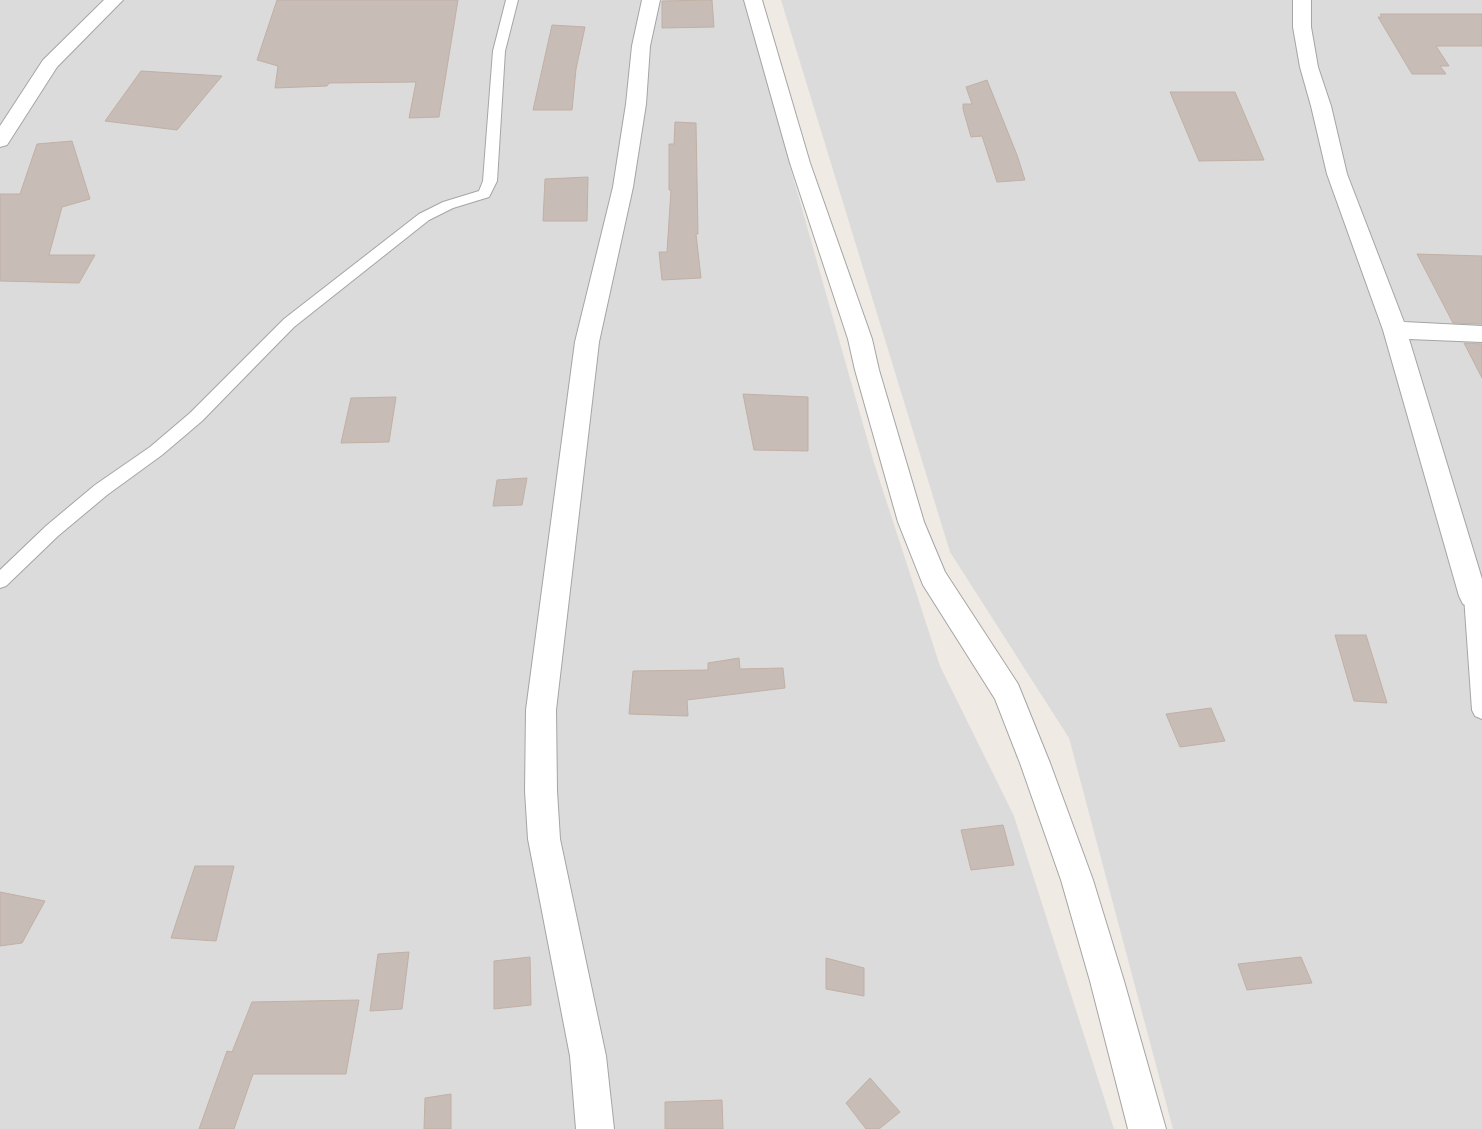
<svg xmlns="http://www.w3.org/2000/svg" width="1482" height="1129" viewBox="0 0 1482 1129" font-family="Helvetica,sans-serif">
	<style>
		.residential { fill: #dcdbdb }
		.building { fill: #c7bcb6; stroke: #c1b0a5 }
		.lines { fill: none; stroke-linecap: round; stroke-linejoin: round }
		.lane-casing { stroke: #a5a5a5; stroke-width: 2 }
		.street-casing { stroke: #a5a5a5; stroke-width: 2 }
		.lane { fill: #fff; fill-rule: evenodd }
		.street { fill: #fff; fill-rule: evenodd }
	</style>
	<rect width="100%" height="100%" fill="#efeae3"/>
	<g class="residential">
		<polygon points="0,0 748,0 791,170 874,463 940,666 1014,816 1114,1129 0,1129"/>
		<polygon points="781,0 1482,0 1482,1129 1173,1129 1069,738 950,552"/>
	</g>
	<g class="building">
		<polygon points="277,0 458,0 439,117 409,118 416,82 329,83 327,86 275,88 278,66 257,60"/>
		<polygon points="712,0 714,27 662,28 662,1"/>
		<polygon points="1380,14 1482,14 1482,46 1436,46 1449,66 1440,66 1446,74 1412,74 1378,17 1382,17"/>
		<polygon points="552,25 585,27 576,69 572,110 533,110"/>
		<polygon points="141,71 222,76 177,130 105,121"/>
		<polygon points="987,80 1017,155 1025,180 997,182 982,136 971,137 963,109 963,104 972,104 966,87"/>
		<polygon points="1170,92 1235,92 1264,160 1199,161"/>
		<polygon points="675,122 696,123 698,234 696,234 701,278 662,280 659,252 667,252 671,190 669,190 669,144 674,144"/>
		<polygon points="72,141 90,199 62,207 49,255 95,255 79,283 0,281 0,194 20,194 37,144"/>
		<polygon points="588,177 587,221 543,221 545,179"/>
		<polygon points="1417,254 1482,256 1482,324 1453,323"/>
		<polygon points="1464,343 1482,344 1482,378"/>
		<polygon points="743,394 808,397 808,451 754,450"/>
		<polygon points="396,397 389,442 341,443 351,398"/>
		<polygon points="527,478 522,505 493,506 497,480"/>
		<polygon points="1335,635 1366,635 1387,703 1354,701"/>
		<polygon points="739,658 740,669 783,668 785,688 687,700 688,716 629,714 633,671 708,670 708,663"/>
		<polygon points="1211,708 1225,741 1180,747 1166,714"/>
		<polygon points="1003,825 1014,865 971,870 961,830"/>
		<polygon points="195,866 234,866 216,941 171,938"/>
		<polygon points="0,892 45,901 22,943 0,946"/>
		<polygon points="409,952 402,1009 370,1011 378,954"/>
		<polygon points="530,957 531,1005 494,1009 494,961"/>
		<polygon points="1301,957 1312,983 1247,990 1238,964"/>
		<polygon points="826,958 864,968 864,996 826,989"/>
		<polygon points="359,1000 346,1074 253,1074 234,1129 199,1129 227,1051 232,1052 252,1002"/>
		<polygon points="870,1078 900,1112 879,1129 866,1129 846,1103"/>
		<polygon points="451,1094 451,1129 424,1129 425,1098"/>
		<polygon points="722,1100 723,1129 665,1129 665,1102"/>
	</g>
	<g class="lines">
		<defs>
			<g id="lane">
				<polygon points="506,0 518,0 505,51 497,181 489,197 453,208 429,220 294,327 202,421 162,455 107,495 58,536 6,586 0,588 0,570 46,526 95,485 150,447 190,413 284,319 419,214 443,202 479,191 483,181 493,51"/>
				<polygon points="1473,589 1482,589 1482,719 1475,716 1472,710 1464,596 1467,591"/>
			</g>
			<g id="street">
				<polygon points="104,0 123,0 57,67 7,145 0,147 0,126 43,60"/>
				<polygon points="642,0 660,0 650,46 646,104 633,187 599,342 556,710 557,791 560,839 606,1056 614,1129 576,1129 570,1056 528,839 525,791 526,710 575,342 613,187 626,104 632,46"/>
				<polygon points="744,0 762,0 810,163 872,339 879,370 924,522 945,572 1018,684 1050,763 1093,880 1124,981 1166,1129 1128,1129 1090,981 1061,880 1020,763 995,699 923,585 898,522 855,370 848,339 790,163"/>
				<polygon points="1293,0 1311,0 1311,27 1318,67 1331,106 1347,174 1404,322 1482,326 1482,342 1409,339 1482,579 1482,605 1473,608 1463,604 1459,596 1383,330 1327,174 1311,106 1300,67 1293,27"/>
			</g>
		</defs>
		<use href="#lane" class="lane-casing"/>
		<use href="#street" class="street-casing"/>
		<use href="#lane" class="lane"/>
		<use href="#street" class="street"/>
	</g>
</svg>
